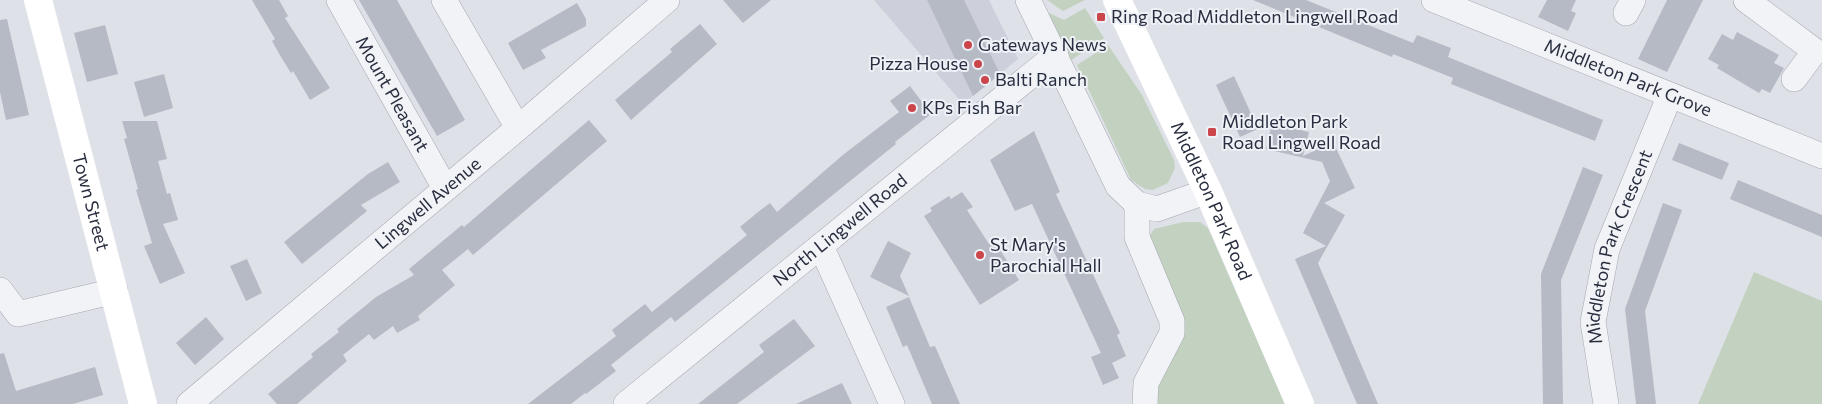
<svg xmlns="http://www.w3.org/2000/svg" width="1822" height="404" viewBox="0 0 1822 404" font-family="Commissioner,sans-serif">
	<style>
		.built { fill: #cdd0da }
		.green { fill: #c3d2c0 }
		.building { fill: #b6bac5 }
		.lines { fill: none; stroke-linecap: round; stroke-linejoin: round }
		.street-casing { stroke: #a4a8b2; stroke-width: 26 }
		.street { stroke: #f2f3f6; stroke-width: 25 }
		.secondary { stroke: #fff; stroke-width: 28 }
		.poi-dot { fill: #cb464a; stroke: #eef1f6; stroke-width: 2 }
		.labels { text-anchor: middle; stroke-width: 4; stroke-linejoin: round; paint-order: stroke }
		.poi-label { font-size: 18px; fill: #282e3f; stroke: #eef1f6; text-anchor: start }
		.street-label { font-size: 18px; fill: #282e3f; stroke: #eef1f6 }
	</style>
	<rect width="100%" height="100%" fill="#dfe1e8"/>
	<polygon class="built" points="874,0 989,0 1018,59 963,104"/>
	<g class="green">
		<polygon points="1047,0 1085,0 1063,11"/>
		<polygon points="1085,8 1104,38 1070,61 1047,12 1064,20"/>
		<polygon points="1108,45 1142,95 1174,160 1175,168 1168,183 1153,190 1145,189 1131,180 1077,65"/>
		<polygon points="1183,222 1200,222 1208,228 1285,404 1155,404 1152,394 1181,339 1150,235 1154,229"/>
		<polygon points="1754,272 1822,301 1822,404 1698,404"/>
	</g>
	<g class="building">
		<polygon points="252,0 279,0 288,16 285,18 330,88 310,100 293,71 291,73 281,57 272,41 275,39"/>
		<polygon points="359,0 397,0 465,120 437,136"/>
		<polygon points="723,0 771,0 743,23"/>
		<polygon points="927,0 964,0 1000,74 973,96"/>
		<polygon points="1253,0 1306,0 1413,43 1417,35 1451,48 1448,57 1603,120 1595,141 1451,84 1453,78 1393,54 1392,57"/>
		<polygon points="1547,0 1576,0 1571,11 1576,13 1568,31 1538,17"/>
		<polygon points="1667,0 1703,0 1667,72 1638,59"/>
		<polygon points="577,3 586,19 586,26 541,50 546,58 523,70 508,43"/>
		<polygon points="7,19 29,115 6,120 0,92 0,20"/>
		<polygon points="700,24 717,44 631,120 615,100 672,52 670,49"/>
		<polygon points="105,25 118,74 87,82 74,33"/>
		<polygon points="1737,32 1779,55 1774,63 1784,68 1770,93 1762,89 1759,93 1717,68 1719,65 1708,59 1722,34 1733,40"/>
		<polygon points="164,74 173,108 144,117 134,82"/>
		<polygon points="1234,76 1258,129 1240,137 1216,85"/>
		<polygon points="910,86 931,114 895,142 896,144 675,322 671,317 611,365 616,371 586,394 585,393 571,404 528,404 616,336 612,330 645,304 652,312 747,235 740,227 758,212 770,203 777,212 844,154 899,112 890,101"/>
		<polygon points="589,120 607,141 473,255 468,249 442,270 455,285 418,316 420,320 397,333 393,326 374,340 369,334 343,355 347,361 297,404 277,404 268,394 313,357 311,354 339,332 337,329 376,297 414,275 409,269 462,225 464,227"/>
		<polygon points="122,121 157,121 167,159 158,161 167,194 170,193 178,220 163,224 185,273 160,284 144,246 152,243 136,190 138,189 124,139 127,138"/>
		<polygon points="1272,123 1309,132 1303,156 1333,142 1355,188 1324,203 1345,215 1318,263 1378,404 1357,404 1295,259 1326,246 1303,233 1330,181 1322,162 1266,149"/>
		<polygon points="1034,131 1060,192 1056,194 1120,333 1117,335 1126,356 1112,363 1119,378 1103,385 1091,357 1101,353 1032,204 1015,211 990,160"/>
		<polygon points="1679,143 1729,163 1722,180 1672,160"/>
		<polygon points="388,162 400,182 361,205 367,211 302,264 284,242 368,174"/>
		<polygon points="1583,167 1603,175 1561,280 1563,404 1543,404 1541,274"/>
		<polygon points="1738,180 1822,215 1822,237 1730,199"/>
		<polygon points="962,192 973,207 967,210 989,244 994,240 1019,280 980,305 924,216 932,211 930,208 949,196 951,199"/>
		<polygon points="1663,203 1682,210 1645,311 1656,404 1636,404 1625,309"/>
		<polygon points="888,241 911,253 900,276 909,296 870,277"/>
		<polygon points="247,259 262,293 246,301 230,266"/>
		<polygon points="909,297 930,347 935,346 960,404 932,404 907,345 903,347 886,307"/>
		<polygon points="206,317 224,339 195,365 176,343"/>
		<polygon points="794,319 815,346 737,404 698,404 764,352 759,345"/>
		<polygon points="4,353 16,391 95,367 103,395 73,404 0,404 0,354"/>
		<polygon points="842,383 852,404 796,404"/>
	</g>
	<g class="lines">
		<defs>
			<g id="street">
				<path id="s1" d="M339,0L445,188"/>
				<polyline points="444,0 518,128"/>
				<polyline points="1028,0 1118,186 1137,204 1157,209 1208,191"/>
				<path id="s2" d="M1434,0L1822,156"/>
				<polyline points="1746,0 1815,51 1794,79"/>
				<polyline points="1626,13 1633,0"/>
				<polyline points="1137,204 1137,237 1172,321 1172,333 1146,383 1145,404"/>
				<polyline points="821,246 892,404"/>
				<polyline points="0,290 18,314 115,291"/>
				<path id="s3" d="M189,404L518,128L667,0"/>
				<path id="s4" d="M626,404L1056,55"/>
				<path id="s5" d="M1606,404L1593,322L1607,249L1670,95"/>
			</g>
		</defs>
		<use href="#street" class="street-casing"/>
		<use href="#street" class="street"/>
		<g class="secondary">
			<path id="s6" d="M38,0L143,404"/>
			<path id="s7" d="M1117,0L1208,191L1300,404"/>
		</g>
	</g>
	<g class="poi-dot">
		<rect x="1096" y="12" width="10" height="10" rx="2.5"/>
		<circle cx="968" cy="45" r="5"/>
		<circle cx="978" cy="64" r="5"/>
		<circle cx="985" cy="80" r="5"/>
		<circle cx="912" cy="108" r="5"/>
		<rect x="1207" y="127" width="10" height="10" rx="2.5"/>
		<circle cx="980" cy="255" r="5"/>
	</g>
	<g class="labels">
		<g class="poi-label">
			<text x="1111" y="23">Ring Road Middleton Lingwell Road</text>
			<text x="978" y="51">Gateways News</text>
			<text x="968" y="70" text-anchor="end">Pizza House</text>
			<text x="995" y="86">Balti Ranch</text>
			<text x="922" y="114">KPs Fish Bar</text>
			<text x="1222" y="128">Middleton Park<tspan x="1222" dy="21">Road Lingwell Road</tspan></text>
			<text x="990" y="251">St Mary's<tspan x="990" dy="21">Parochial Hall</tspan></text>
		</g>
		<g class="street-label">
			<text dy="6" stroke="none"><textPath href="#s2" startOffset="209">Middleton Park Grove</textPath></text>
			<text dy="6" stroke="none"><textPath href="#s1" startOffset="108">Mount Pleasant</textPath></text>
			<text dy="6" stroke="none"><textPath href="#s7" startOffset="222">Middleton Park Road</textPath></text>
			<text dy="6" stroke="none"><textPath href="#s6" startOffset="209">Town Street</textPath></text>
			<text dy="6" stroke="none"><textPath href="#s3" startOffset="312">Lingwell Avenue</textPath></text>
			<text dy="6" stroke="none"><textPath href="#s4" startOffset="276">North Lingwell Road</textPath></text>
			<text dy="6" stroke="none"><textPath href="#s5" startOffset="162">Middleton Park Crescent</textPath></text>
		</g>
	</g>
</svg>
